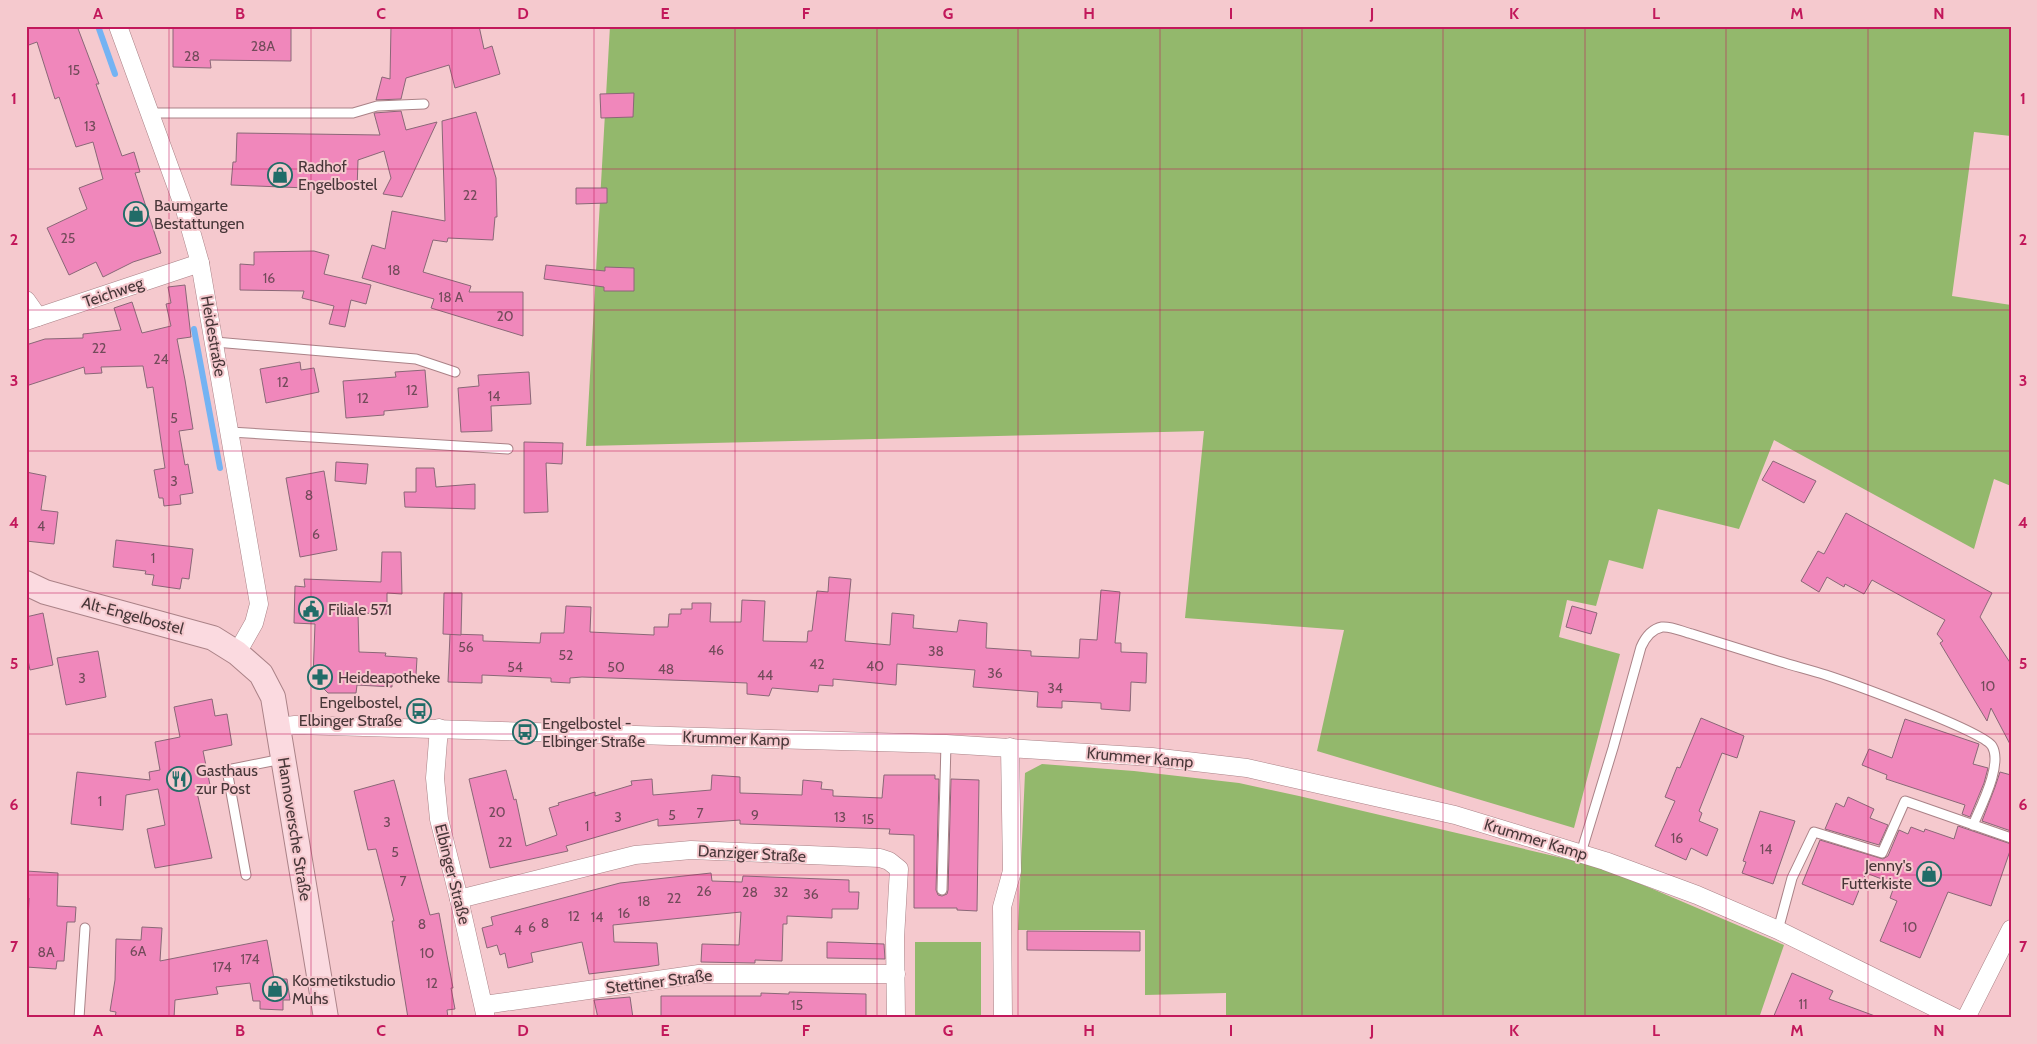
<svg xmlns="http://www.w3.org/2000/svg" width="2037" height="1044" viewBox="0 0 2037 1044" font-family="Cabin,sans-serif">
	<style>
		.green { fill: #93b86c }
		.lines { fill: none; stroke-linecap: round; stroke-linejoin: round }
		.stream { stroke: #74b3f3; stroke-width: 6 }
		.building { fill: #f087bb; stroke: #8a6777 }
		.lane-casing { stroke: #aa8287; stroke-width: 11 }
		.street-casing { stroke: #aa8287; stroke-width: 19 }
		.secondary-casing { stroke: #aa8287; stroke-width: 26 }
		.lane { stroke: #fff; stroke-width: 9 }
		.street { stroke: #fff; stroke-width: 18 }
		.secondary { stroke: #fbdae0; stroke-width: 24 }
		.grid { fill: none; stroke: #c2185b; stroke-width: 1; stroke-opacity: 0.55 }
		.labels { text-anchor: middle; stroke-width: 4; stroke-linejoin: round; paint-order: stroke }
		.number-label { font-size: 14px; fill: #724b5a }
		.poi-label { font-size: 16px; fill: #483739; stroke: #f5c9ce; text-anchor: start }
		.street-label { font-size: 16px; fill: #483739; stroke: #f5c9ce }
		.neatline { fill: none; stroke: #c2185b; stroke-width: 2 }
		.grid-label { font-size: 16px; text-anchor: middle; font-weight: bold; fill: #c2185b }
	</style>
	<rect width="100%" height="100%" fill="#f5c9ce"/>
	<g class="green">
		<polygon points="610,26 2011,26 2011,136 1974,132 1952,296 2011,305 2011,486 1994,479 1974,549 1774,440 1739,529 1658,509 1643,569 1609,560 1596,606 1567,600 1559,637 1620,654 1574,828 1317,751 1344,630 1185,618 1204,431 586,446"/>
		<polygon points="1042,764 1134,771 1239,783 1299,796 1601,867 1784,945 1759,1018 1226,1018 1226,993 1145,995 1145,930 1018,930 1025,773"/>
		<rect x="915" y="942" width="66" height="76"/>
	</g>
	<g class="lines">
		<g class="stream">
			<polyline points="98,26 115,74"/>
			<polyline points="194,329 220,468"/>
		</g>
	</g>
	<g class="building">
		<polygon points="26,26 77,26 99,84 96,84 122,156 134,152 140,172 135,173 161,253 133,262 103,277 96,262 69,275 47,228 87,209 79,188 103,179 93,142 76,147 59,97 55,99 37,42 26,46"/>
		<polygon points="173,26 291,26 291,61 210,60 211,68 173,67"/>
		<polygon points="391,26 479,26 484,49 492,46 500,74 455,88 449,65 406,78 401,99 376,100 382,77 390,79"/>
		<polygon points="634,93 633,117 601,118 600,94"/>
		<polygon points="401,111 406,130 437,122 402,197 383,194 391,178 384,151 358,160 357,190 231,185 233,162 236,162 237,133 380,135 374,113"/>
		<polygon points="476,112 496,178 497,217 495,217 493,240 448,238 447,242 433,240 423,272 471,286 469,292 523,292 523,336 431,308 434,299 362,278 372,245 385,249 392,211 445,221 442,121"/>
		<polygon points="576,188 607,188 607,203 576,204"/>
		<polygon points="314,251 329,255 324,274 371,285 366,304 351,300 345,327 329,324 334,306 302,298 304,291 240,290 240,264 254,265 254,252"/>
		<polygon points="546,265 605,271 605,267 634,268 634,291 604,291 604,287 544,279"/>
		<polygon points="185,285 191,337 177,339 185,380 193,429 179,431 185,465 188,464 193,493 180,495 181,504 164,506 163,498 159,498 154,470 165,468 153,387 147,388 143,366 101,367 102,373 85,374 84,367 26,386 26,345 45,339 83,338 83,334 121,330 114,308 132,302 142,333 171,326 166,304 171,303 168,287"/>
		<polygon points="300,362 301,370 314,368 319,392 266,403 260,369"/>
		<polygon points="425,370 428,407 384,411 384,415 346,418 343,381 396,377 395,372"/>
		<polygon points="529,372 531,404 491,406 492,431 461,432 458,388 479,386 478,375"/>
		<polygon points="524,442 563,443 562,464 546,463 548,512 524,513"/>
		<polygon points="1773,461 1816,481 1804,503 1762,480"/>
		<polygon points="336,462 368,464 366,484 335,481"/>
		<polygon points="416,468 434,468 436,487 475,484 475,509 405,507 404,492 416,492"/>
		<polygon points="324,471 337,550 300,557 286,478"/>
		<polygon points="26,472 46,476 41,510 58,512 54,544 26,541"/>
		<polygon points="1846,513 1992,593 1980,617 2011,664 2011,746 1991,708 1987,721 1940,643 1943,641 1937,634 1945,620 1872,580 1864,594 1845,584 1844,587 1827,577 1819,592 1801,581 1818,551 1824,554"/>
		<polygon points="116,540 193,549 189,579 182,578 180,589 152,585 154,575 145,574 146,571 113,567"/>
		<polygon points="382,552 401,552 402,594 387,593 387,614 358,613 359,652 386,653 385,656 417,658 416,675 392,674 392,687 357,685 356,693 328,693 313,678 315,624 294,623 295,586 305,587 304,579 381,582"/>
		<polygon points="829,577 851,579 845,641 890,645 892,613 914,615 913,628 957,632 959,620 987,623 986,648 1031,651 1031,656 1079,658 1080,639 1097,640 1101,590 1120,592 1115,643 1121,643 1121,652 1147,653 1146,683 1131,682 1130,711 1101,709 1101,703 1062,701 1062,708 1037,707 1038,692 973,687 975,670 897,664 896,685 833,679 833,686 819,685 818,692 772,688 769,696 747,694 747,683 698,681 582,677 570,678 570,683 551,682 551,678 482,675 482,683 448,682 450,634 483,635 483,641 540,643 541,633 564,633 566,606 591,607 590,632 654,635 654,627 668,627 669,614 681,614 681,609 692,609 692,603 711,603 710,622 741,622 742,600 765,601 763,641 807,642 808,631 812,631 817,591 828,592"/>
		<polygon points="444,593 462,593 461,635 443,634"/>
		<polygon points="1572,606 1597,613 1591,634 1566,627"/>
		<polygon points="43,613 53,665 30,670 26,650 26,617"/>
		<polygon points="98,651 106,697 66,705 57,658"/>
		<polygon points="212,699 215,716 227,714 232,745 203,751 210,785 196,788 212,858 155,868 147,829 165,825 158,789 126,795 123,830 71,824 77,772 150,780 149,772 160,770 155,742 180,737 174,707"/>
		<polygon points="1701,718 1744,736 1737,758 1722,753 1699,811 1702,813 1699,821 1718,829 1707,856 1691,848 1686,860 1655,846 1675,801 1665,797 1677,767 1680,768"/>
		<polygon points="1905,719 1979,744 1973,764 1988,768 1984,783 1970,817 1962,814 1965,805 1886,779 1887,775 1862,765 1869,749 1892,758"/>
		<polygon points="506,770 514,800 516,799 526,846 557,835 549,808 559,805 558,803 595,792 595,796 632,785 631,781 652,779 653,795 711,790 712,775 740,777 740,793 802,795 803,780 822,782 821,789 833,790 833,796 882,798 884,775 935,775 935,779 939,779 936,890 938,895 942,896 947,894 948,890 951,779 979,780 977,911 957,910 957,908 914,908 914,835 889,834 890,829 769,825 740,824 740,820 658,826 658,819 566,846 568,851 490,868 469,779"/>
		<polygon points="2000,772 2011,775 2011,831 1982,821 1995,787"/>
		<polygon points="394,780 430,915 439,913 453,988 451,988 455,1009 447,1010 448,1018 408,1018 392,921 394,921 387,892 376,849 368,850 354,791"/>
		<polygon points="1848,797 1874,809 1870,818 1888,825 1879,845 1825,829 1836,803 1844,807"/>
		<polygon points="1760,811 1795,821 1773,884 1742,873 1746,862 1743,861"/>
		<polygon points="1958,826 2011,844 2011,848 1991,906 1948,892 1920,958 1880,941 1897,901 1890,898 1895,884 1866,873 1853,905 1802,884 1820,840 1883,859 1888,856 1899,830 1908,834 1911,827 1924,832 1925,829 1954,839"/>
		<polygon points="26,871 58,873 57,906 76,907 75,922 67,922 64,961 57,961 56,969 26,967 29,898 26,898"/>
		<polygon points="711,873 712,881 742,882 743,876 849,880 849,892 859,892 858,909 832,909 832,918 787,916 787,924 783,924 782,961 755,960 755,963 701,962 702,944 739,945 741,912 613,925 614,942 657,943 659,965 646,967 589,974 582,942 531,953 533,962 508,968 505,953 500,955 497,945 487,948 482,928 493,925 491,917 620,883"/>
		<polygon points="142,927 162,928 160,961 267,940 274,979 287,979 290,1000 283,1000 283,1010 260,1009 260,1001 253,1001 250,983 216,987 218,994 175,1000 174,1018 115,1018 116,1012 110,1011 115,980 116,939 141,940"/>
		<polygon points="1027,931 1140,932 1140,951 1027,950"/>
		<polygon points="827,942 884,944 885,959 827,958"/>
		<polygon points="1792,973 1833,991 1829,999 1875,1016 1874,1018 1773,1018"/>
		<polygon points="789,992 866,994 866,1018 661,1018 661,996 761,996 761,993 789,994"/>
		<polygon points="630,997 633,1018 598,1018 594,1000"/>
	</g>
	<g class="lines">
		<defs>
			<g id="lane">
				<polyline points="149,113 353,113 377,106 424,104"/>
				<polyline points="215,342 416,359 455,372"/>
				<polyline points="230,432 508,449"/>
				<path d="M1581,853L1613,748L1641,647C1645,638 1652,629 1662,627C1672,626 1683,632 1692,634C1721,643 1750,652 1778,661C1794,666 1810,670 1826,675C1850,683 1983,731 1992,746C2003,764 1981,806 1973,825"/>
				<polyline points="246,875 227,770 282,759"/>
				<polyline points="942,890 946,744"/>
				<polyline points="1778,930 1792,878 1814,832 1882,853 1905,801 2011,838"/>
				<polyline points="79,1018 85,928"/>
			</g>
			<g id="street">
				<polyline points="118,26 185,210 200,263 259,604 254,623 237,653"/>
				<polyline points="26,300 38,317"/>
				<polyline points="26,321 200,263"/>
				<polyline points="279,727 295,725 946,744 1152,757 1247,768 1455,815 1605,861 1697,895 1778,930 1956,1018"/>
				<polyline points="439,728 435,778 439,819 459,899 486,1018"/>
				<polyline points="459,899 635,855 691,850 880,858 889,861 899,869 895,938 896,1018"/>
				<polyline points="484,1005 699,974 896,974"/>
				<polyline points="1003,1018 1002,907 1012,871 1010,747"/>
				<polyline points="1966,1018 2011,929"/>
			</g>
			<polyline id="secondary" points="26,583 45,592 213,638 237,653 261,674 273,697 326,1018"/>
		</defs>
		<use href="#lane" class="lane-casing"/>
		<use href="#street" class="street-casing"/>
		<use href="#secondary" class="secondary-casing"/>
		<use href="#lane" class="lane"/>
		<use href="#street" class="street"/>
		<use href="#secondary" class="secondary"/>
	</g>
	<path class="grid" d="M169,26V1018M311,26V1018M452,26V1018M594,26V1018M735,26V1018M877,26V1018M1018,26V1018M1160,26V1018M1302,26V1018M1443,26V1018M1585,26V1018M1726,26V1018M1868,26V1018M26,169H2011M26,310H2011M26,451H2011M26,593H2011M26,734H2011M26,875H2011"/>
	<defs>
		<symbol id="shop-ring" viewBox="-11 -11 22 22"><circle r="9.5" fill="#f5c9ce" stroke="#216c68" stroke-width="1.5"/><path d="M-5-2.5h2.3a2.7 3.5 0 0 1 5.4 0H5L5.5 6h-11ZM-1.5-2.5h3a1.5 2.3 0 0 0-3 0Z" fill="#216c68"/></symbol>
		<symbol id="civic-ring" viewBox="-11 -11 22 22"><circle r="9.5" fill="#f5c9ce" stroke="#216c68" stroke-width="1.5"/><path d="M-.6-6.5H3V-4.5H.6V-3L4-1V1h2V6H-6V1h2V-1L-.6-3ZM-1.2 2.5V6h2.4V2.5Z" fill="#216c68"/></symbol>
		<symbol id="pharmacy-ring" viewBox="-11 -11 22 22"><circle r="9.5" fill="#f5c9ce" stroke="#216c68" stroke-width="1.5"/><path d="M-2-6h4v4h4v4h-4v4h-4v-4h-4v-4h4Z" fill="#216c68"/></symbol>
		<symbol id="bus-ring" viewBox="-11 -11 22 22"><circle r="9.5" fill="#f5c9ce" stroke="#216c68" stroke-width="1.5"/><path d="M-5-6H5V4H4V6H2V4H-2V6H-4V4H-5ZM-3.5-4V0h7V-4ZM-3.5 1.2v1.5H-2V1.2ZM2 1.2v1.5H3.5V1.2Z" fill="#216c68"/></symbol>
		<symbol id="restaurant-ring" viewBox="-11 -11 22 22"><circle r="9.5" fill="#f5c9ce" stroke="#216c68" stroke-width="1.5"/><path d="M-5-6h1v4h1v-4h1v4h1v-4h1v5L-1.5 .5V6h-2V.5L-5-1ZM5-6V6H3V1.5H1.5Q1.5-4 5-6Z" fill="#216c68"/></symbol>
	</defs>
	<g fill-rule="evenodd">
		<use href="#shop-ring" x="266" y="161" width="28" height="28"/>
		<use href="#shop-ring" x="122" y="200" width="28" height="28"/>
		<use href="#civic-ring" x="297" y="595" width="28" height="28"/>
		<use href="#pharmacy-ring" x="306" y="663" width="28" height="28"/>
		<use href="#bus-ring" x="405" y="697" width="28" height="28"/>
		<use href="#bus-ring" x="511" y="718" width="28" height="28"/>
		<use href="#restaurant-ring" x="165" y="765" width="28" height="28"/>
		<use href="#shop-ring" x="1915" y="860" width="28" height="28"/>
		<use href="#shop-ring" x="261" y="975" width="28" height="28"/>
	</g>
	<g class="labels">
		<g class="number-label">
			<text x="263" y="51">28A</text>
			<text x="192" y="61">28</text>
			<text x="74" y="75">15</text>
			<text x="90" y="131">13</text>
			<text x="470" y="200">22</text>
			<text x="68" y="243">25</text>
			<text x="394" y="275">18</text>
			<text x="269" y="283">16</text>
			<text x="451" y="302">18 A</text>
			<text x="505" y="321">20</text>
			<text x="99" y="353">22</text>
			<text x="161" y="364">24</text>
			<text x="283" y="387">12</text>
			<text x="412" y="395">12</text>
			<text x="494" y="401">14</text>
			<text x="363" y="403">12</text>
			<text x="174" y="423">5</text>
			<text x="174" y="486">3</text>
			<text x="309" y="500">8</text>
			<text x="41" y="531">4</text>
			<text x="316" y="539">6</text>
			<text x="153" y="563">1</text>
			<text x="466" y="652">56</text>
			<text x="716" y="655">46</text>
			<text x="936" y="656">38</text>
			<text x="566" y="660">52</text>
			<text x="817" y="669">42</text>
			<text x="875" y="671">40</text>
			<text x="515" y="672">54</text>
			<text x="616" y="672">50</text>
			<text x="666" y="674">48</text>
			<text x="995" y="678">36</text>
			<text x="765" y="680">44</text>
			<text x="82" y="683">3</text>
			<text x="1988" y="691">10</text>
			<text x="1055" y="693">34</text>
			<text x="100" y="806">1</text>
			<text x="497" y="817">20</text>
			<text x="700" y="818">7</text>
			<text x="672" y="820">5</text>
			<text x="755" y="820">9</text>
			<text x="618" y="822">3</text>
			<text x="840" y="822">13</text>
			<text x="868" y="824">15</text>
			<text x="387" y="827">3</text>
			<text x="587" y="831">1</text>
			<text x="1677" y="843">16</text>
			<text x="505" y="847">22</text>
			<text x="1766" y="854">14</text>
			<text x="395" y="857">5</text>
			<text x="403" y="886">7</text>
			<text x="704" y="896">26</text>
			<text x="750" y="897">28</text>
			<text x="781" y="897">32</text>
			<text x="811" y="899">36</text>
			<text x="674" y="903">22</text>
			<text x="644" y="906">18</text>
			<text x="624" y="918">16</text>
			<text x="574" y="921">12</text>
			<text x="597" y="922">14</text>
			<text x="545" y="928">8</text>
			<text x="422" y="929">8</text>
			<text x="532" y="932">6</text>
			<text x="1910" y="932">10</text>
			<text x="518" y="935">4</text>
			<text x="138" y="956">6A</text>
			<text x="46" y="957">8A</text>
			<text x="427" y="958">10</text>
			<text x="250" y="964">174</text>
			<text x="222" y="972">174</text>
			<text x="432" y="988">12</text>
			<text x="1803" y="1009">11</text>
			<text x="797" y="1010">15</text>
		</g>
		<g class="poi-label">
			<text x="298" y="172">Radhof<tspan x="298" dy="18">Engelbostel</tspan></text>
			<text x="154" y="211">Baumgarte<tspan x="154" dy="18">Bestattungen</tspan></text>
			<text x="328" y="615">Filiale 571</text>
			<text x="338" y="683">Heideapotheke</text>
			<text x="402" y="708" text-anchor="end">Engelbostel,<tspan x="402" dy="18">Elbinger Straße</tspan></text>
			<text x="542" y="729">Engelbostel -<tspan x="542" dy="18">Elbinger Straße</tspan></text>
			<text x="196" y="776">Gasthaus<tspan x="196" dy="18">zur Post</tspan></text>
			<text x="1912" y="871" text-anchor="end">Jenny's<tspan x="1912" dy="18">Futterkiste</tspan></text>
			<text x="292" y="986">Kosmetikstudio<tspan x="292" dy="18">Muhs</tspan></text>
		</g>
		<g class="street-label">
			<text transform="translate(113 292) rotate(-19)" y="6">Teichweg</text>
			<text transform="translate(214 336) rotate(80)" y="6">Heidestraße</text>
			<text transform="translate(133 615) rotate(15)" y="6">Alt-Engelbostel</text>
			<text transform="translate(736 738) rotate(2)" y="6">Krummer Kamp</text>
			<text transform="translate(1140 757) rotate(5)" y="6">Krummer Kamp</text>
			<text transform="translate(295 829) rotate(81)" y="6">Hannoversche Straße</text>
			<text transform="translate(1536 839) rotate(17)" y="6">Krummer Kamp</text>
			<text transform="translate(752 853) rotate(3)" y="6">Danziger Straße</text>
			<text transform="translate(453 874) rotate(76)" y="6">Elbinger Straße</text>
			<text transform="translate(659 981) rotate(-7)" y="6">Stettiner Straße</text>
		</g>
	</g>
	<rect width="2037" height="1044" fill="none" stroke="#f5c9ce" stroke-width="55"/>
	<rect x="28" y="28" width="1982" height="988" class="neatline"/>
	<g class="grid-label">
		<text x="98" y="19">A</text>
		<text x="240" y="19">B</text>
		<text x="381" y="19">C</text>
		<text x="523" y="19">D</text>
		<text x="665" y="19">E</text>
		<text x="806" y="19">F</text>
		<text x="948" y="19">G</text>
		<text x="1089" y="19">H</text>
		<text x="1231" y="19">I</text>
		<text x="1372" y="19">J</text>
		<text x="1514" y="19">K</text>
		<text x="1656" y="19">L</text>
		<text x="1797" y="19">M</text>
		<text x="1939" y="19">N</text>
		<text x="14" y="104">1</text>
		<text x="2023" y="104">1</text>
		<text x="14" y="245">2</text>
		<text x="2023" y="245">2</text>
		<text x="14" y="386">3</text>
		<text x="2023" y="386">3</text>
		<text x="14" y="528">4</text>
		<text x="2023" y="528">4</text>
		<text x="14" y="669">5</text>
		<text x="2023" y="669">5</text>
		<text x="14" y="810">6</text>
		<text x="2023" y="810">6</text>
		<text x="14" y="952">7</text>
		<text x="2023" y="952">7</text>
		<text x="98" y="1036">A</text>
		<text x="240" y="1036">B</text>
		<text x="381" y="1036">C</text>
		<text x="523" y="1036">D</text>
		<text x="665" y="1036">E</text>
		<text x="806" y="1036">F</text>
		<text x="948" y="1036">G</text>
		<text x="1089" y="1036">H</text>
		<text x="1231" y="1036">I</text>
		<text x="1372" y="1036">J</text>
		<text x="1514" y="1036">K</text>
		<text x="1656" y="1036">L</text>
		<text x="1797" y="1036">M</text>
		<text x="1939" y="1036">N</text>
	</g>
</svg>
